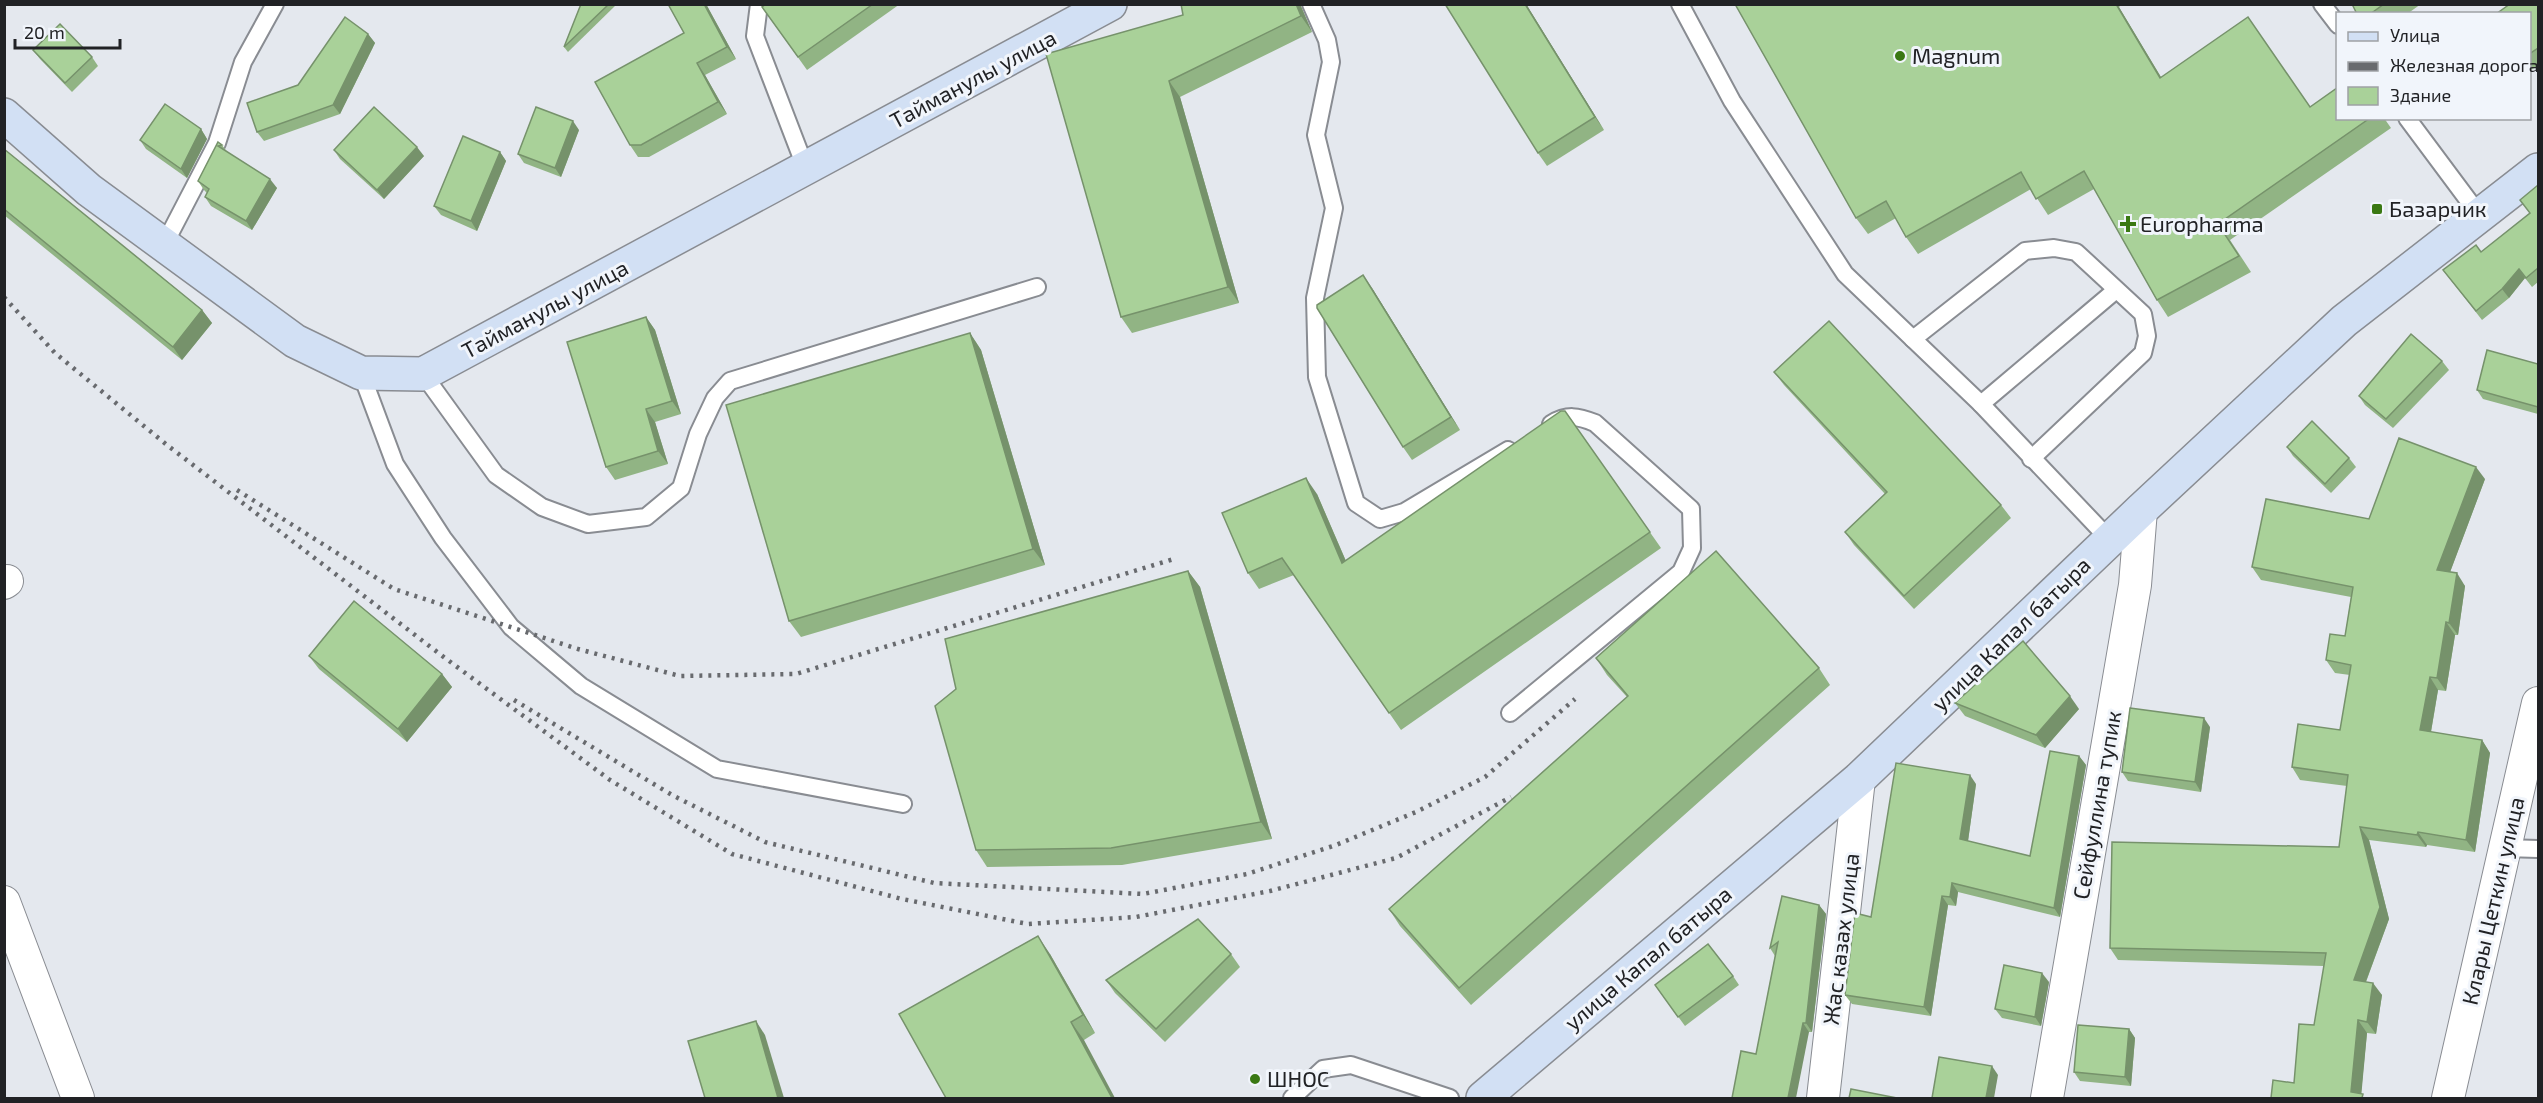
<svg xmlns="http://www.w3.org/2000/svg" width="2543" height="1103" viewBox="0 0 2543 1103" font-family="'Exo 2',sans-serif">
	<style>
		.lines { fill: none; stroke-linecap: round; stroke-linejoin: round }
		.lane-casing { stroke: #898c92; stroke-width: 20 }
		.street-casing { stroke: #898c92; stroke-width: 34 }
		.secondary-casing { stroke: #898c92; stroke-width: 36 }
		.lane { stroke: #fff; stroke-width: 16 }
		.street { stroke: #fff; stroke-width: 32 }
		.secondary { stroke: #d2e0f4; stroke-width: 33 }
		.rail { stroke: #686a6e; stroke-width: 4.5; stroke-dasharray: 3 6; stroke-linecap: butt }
		.wall { fill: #91b484 }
		.shaded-wall { fill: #76926b }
		.building { fill: #a9d199; stroke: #76926b; stroke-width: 1.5 }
		.poi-dot { fill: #3a7813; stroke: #f1f5fb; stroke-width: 2 }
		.labels { text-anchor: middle; stroke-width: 6; stroke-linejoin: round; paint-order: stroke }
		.poi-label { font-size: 22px; fill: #212225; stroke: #f1f5fb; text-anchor: start }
		.street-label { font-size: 22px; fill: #212225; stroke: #f1f5fb }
	</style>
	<rect width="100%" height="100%" fill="#e4e8ee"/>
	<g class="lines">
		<defs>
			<g id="lane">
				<polyline points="759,4 755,36 806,169"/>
				<polyline points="1311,4 1327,40 1331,62 1316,135 1334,208 1315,298 1317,377 1356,503 1380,519 1404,512 1508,450"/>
				<polyline points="1680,4 1732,101 1845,274 1981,404 2110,540"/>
				<polyline points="2322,4 2338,25"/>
				<polyline points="2407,118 2480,216"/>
				<polyline points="164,245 217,143 243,62 275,4"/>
				<polyline points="1913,339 2025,251 2054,248 2076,252 2143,314 2147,336 2143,353 2031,459"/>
				<polyline points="361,373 395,464 443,538 511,627 581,686 717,769 903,804"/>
				<polyline points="423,374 496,475 542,507 588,524 646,517 681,488 698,434 715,398 730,381 1037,287"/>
				<polyline points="1981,404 2116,290"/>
				<path d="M1510,713L1681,572L1692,548L1691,509L1595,423C1578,416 1567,414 1551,424"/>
				<polyline points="2505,848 2538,849"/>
				<polyline points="1292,1098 1323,1069 1351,1065 1450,1098"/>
			</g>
			<g id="street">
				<polyline points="4,583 7,581"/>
				<polyline points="4,902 78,1098"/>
				<polyline points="1823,1098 1859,779"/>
				<polyline points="2047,1098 2135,585 2141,510"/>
				<polyline points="2448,1098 2538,703"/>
			</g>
			<g id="secondary">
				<polyline points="4,115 89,190 295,341 361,373 423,374 1110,4"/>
				<polyline points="1483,1098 1859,779 2141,510 2344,321 2538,170"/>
			</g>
		</defs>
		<use href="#lane" class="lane-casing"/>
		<use href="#street" class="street-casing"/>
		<use href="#secondary" class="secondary-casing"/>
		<use href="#lane" class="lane"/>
		<use href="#street" class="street"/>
		<use href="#secondary" class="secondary"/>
		<g class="rail">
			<polyline points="4,297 55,353 167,445 445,658 610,780 732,854 902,899 1028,924 1136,917 1270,891 1396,858 1511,797"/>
			<polyline points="237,490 394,589 578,649 680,676 796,674 1177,558"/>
			<polyline points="514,700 672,795 765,842 934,883 1143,894 1247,874 1336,845 1416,812 1485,777 1575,699"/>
		</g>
	</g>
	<g class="wall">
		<polygon points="581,4 617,4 568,52 564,47"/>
		<polygon points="668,4 706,4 736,59 705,75 727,114 649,157 638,157 630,145 684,33"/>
		<polygon points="766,4 900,4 807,70 762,7"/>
		<polygon points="1300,4 1312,32 1180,97 1239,303 1132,333 1121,317 1046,54"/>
		<polygon points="1526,4 1604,130 1547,166 1538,153"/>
		<polygon points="1735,4 2122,4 2119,7 2161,77 2310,107 2337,118 2384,118 2391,128 2230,240 2251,272 2168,317 2157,300 2094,189 2048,215 2031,189 1918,254 1906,237 1896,218 1868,234 1856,218"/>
		<polygon points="2352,4 2421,4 2407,14 2357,14"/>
		<polygon points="2538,4 2538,66 2529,71 2529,14"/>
		<polygon points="368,34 375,43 340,114 264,141 257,132 298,85"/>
		<polygon points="33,50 92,57 98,66 72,92 40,59"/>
		<polygon points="201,129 207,139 187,178 146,149 140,140"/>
		<polygon points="579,130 561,177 524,163 518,154"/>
		<polygon points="218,142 222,145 228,153 277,188 252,230 211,206 205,197 207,193 204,190 198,181"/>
		<polygon points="4,149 202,310 212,323 182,360 4,215"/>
		<polygon points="334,150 424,156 384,199 340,159"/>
		<polygon points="500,152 506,161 477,231 441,215 434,206"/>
		<polygon points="2538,185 2538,282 2532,287 2525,278 2509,298 2482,320 2443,270 2481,252 2530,214"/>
		<polygon points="1372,288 1460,430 1412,460 1403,447"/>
		<polygon points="646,317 655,330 681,414 655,422 668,464 615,480 606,467"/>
		<polygon points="970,333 981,350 1045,565 801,637 789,621"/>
		<polygon points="2442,361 2449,370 2393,428 2365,405 2359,396"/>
		<polygon points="2538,364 2538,414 2483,399 2477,390"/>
		<polygon points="1774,372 2001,505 2011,518 1914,609 1854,545 1845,532 1885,494 1784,385"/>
		<polygon points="1565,411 1661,548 1401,730 1294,575 1259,589 1248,573 1317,494 1346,561"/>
		<polygon points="2287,447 2349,458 2356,467 2331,493 2293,456"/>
		<polygon points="2485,479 2450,572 2465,586 2458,635 2455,635 2446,691 2438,690 2431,732 2482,740 2490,753 2475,852 2427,845 2426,847 2369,840 2389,919 2366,982 2382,995 2376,1034 2367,1033 2361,1093 2294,1083 2314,1025 2324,966 2118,960 2110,948 2339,847 2347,786 2300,780 2292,767 2340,730 2350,675 2335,673 2326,660 2345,636 2351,597 2261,580 2252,567 2369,519"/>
		<polygon points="1188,571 1200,587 1272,839 1122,865 987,867 976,850"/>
		<polygon points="309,656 442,674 452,687 407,742 319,669"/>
		<polygon points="1596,658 1819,668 1830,685 1471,1005 1400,926 1389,909 1627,697 1607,675"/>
		<polygon points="1955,703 2079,709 2045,748 1965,716"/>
		<polygon points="2210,727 2201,792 2128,781 2122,772"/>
		<polygon points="2079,756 2086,765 2060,917 1958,892 1956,906 1948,905 1931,1016 1852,1004 1845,995 1976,784 1968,841 2030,856"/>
		<polygon points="1819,905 1826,914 1812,1032 1809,1032 1756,1054 1775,956 1770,948"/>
		<polygon points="1050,954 1095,1033 1084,1040 946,1098"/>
		<polygon points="1231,954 1240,967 1165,1042 1115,993 1106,980"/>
		<polygon points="1733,976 1739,985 1685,1026 1655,985"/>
		<polygon points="2049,982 2041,1026 2002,1018 1995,1009"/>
		<polygon points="2129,1029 2135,1038 2131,1086 2080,1081 2074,1072"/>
	</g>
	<g class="shaded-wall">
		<polygon points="704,4 706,4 736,59 727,47"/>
		<polygon points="1296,4 1300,4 1312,32 1301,16"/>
		<polygon points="1525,4 1526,4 1604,130 1595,117"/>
		<polygon points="2116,4 2117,4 2171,94 2160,78"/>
		<polygon points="368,34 375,43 340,114 333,105"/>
		<polygon points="697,63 705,75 727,114 718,102"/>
		<polygon points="1169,81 1180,97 1239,303 1228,287"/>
		<polygon points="573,121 579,130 561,177 555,168"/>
		<polygon points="201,129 207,139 187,178 181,169"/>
		<polygon points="417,147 424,156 384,199 377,190"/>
		<polygon points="500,152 506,161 477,231 471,221"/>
		<polygon points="270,179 277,188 252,230 246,221"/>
		<polygon points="2519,269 2525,278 2509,298 2502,289"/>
		<polygon points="1363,275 1372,288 1460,430 1451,417"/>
		<polygon points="202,310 212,323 182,360 173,347"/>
		<polygon points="646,317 655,330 681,414 672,401"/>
		<polygon points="970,333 981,350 1045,565 1033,549"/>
		<polygon points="646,409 655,422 668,464 658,451"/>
		<polygon points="2476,467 2485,479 2446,583 2437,570"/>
		<polygon points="1306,478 1317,494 1354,580 1342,563"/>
		<polygon points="1188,571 1200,587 1272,839 1261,822"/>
		<polygon points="2457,573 2465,586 2458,635 2449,623"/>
		<polygon points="2446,622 2455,635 2446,691 2437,678"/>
		<polygon points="442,674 452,687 407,742 398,729"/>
		<polygon points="2430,677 2438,690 2429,743 2420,730"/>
		<polygon points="2070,696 2079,709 2045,748 2036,735"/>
		<polygon points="2204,718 2210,727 2201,792 2195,782"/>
		<polygon points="2482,740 2490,753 2475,852 2466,840"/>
		<polygon points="2079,756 2086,765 2060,917 2054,908"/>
		<polygon points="1970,775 1976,784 1967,848 1960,839"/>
		<polygon points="2360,827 2369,840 2389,919 2362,992 2354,980"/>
		<polygon points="2418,832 2427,845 2426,847 2417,835"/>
		<polygon points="1952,883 1958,892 1956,906 1950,897"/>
		<polygon points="1942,896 1948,905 1931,1016 1924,1007"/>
		<polygon points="1819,905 1826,914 1812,1032 1806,1023"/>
		<polygon points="1038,936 1050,954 1095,1033 1083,1015"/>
		<polygon points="2042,973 2049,982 2041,1026 2035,1017"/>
		<polygon points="2373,983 2382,995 2376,1034 2367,1022"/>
		<polygon points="2358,1020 2367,1033 2361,1098 2351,1092"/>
		<polygon points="756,1021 765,1035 784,1098 778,1098"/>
		<polygon points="1071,1022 1084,1040 1115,1098 1112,1098"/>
		<polygon points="1803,1023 1809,1032 1796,1098 1788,1098"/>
		<polygon points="2129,1029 2135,1038 2131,1086 2125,1077"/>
		<polygon points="1992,1066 1998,1075 1994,1098 1986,1098"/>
	</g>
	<g class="building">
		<polygon points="581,4 609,4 564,47"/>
		<polygon points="668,4 704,4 727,47 697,63 718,102 641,145 630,145 595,82 684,33"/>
		<polygon points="766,4 873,4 798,57 762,7"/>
		<polygon points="1181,4 1296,4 1301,16 1169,81 1228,287 1121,317 1046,54 1183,15"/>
		<polygon points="1445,4 1525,4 1595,117 1538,153"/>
		<polygon points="1735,4 2116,4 2160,78 2248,17 2310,107 2337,88 2337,118 2370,118 2218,224 2239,256 2157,300 2084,171 2036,199 2021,172 1906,237 1886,201 1856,218"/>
		<polygon points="2352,4 2384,4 2370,14 2357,14"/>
		<polygon points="2510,4 2538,4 2538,48 2529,54 2529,14 2496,14"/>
		<polygon points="345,17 368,34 333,105 257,132 247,103 298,85"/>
		<polygon points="60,24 92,57 65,83 33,50"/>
		<polygon points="165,104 201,129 181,169 140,140"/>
		<polygon points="374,107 417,147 377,190 334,150"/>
		<polygon points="536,107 573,121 555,168 518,154"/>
		<polygon points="463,136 500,152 471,221 434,206"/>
		<polygon points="218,142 222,145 218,146 270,179 246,221 205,197 209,189 198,181"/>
		<polygon points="4,149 202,310 173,347 4,209"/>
		<polygon points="2538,185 2538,268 2526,278 2519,269 2502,289 2476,311 2443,270 2476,245 2481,252 2530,213 2520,200"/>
		<polygon points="1363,275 1451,417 1403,447 1317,308 1317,305"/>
		<polygon points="646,317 672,401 646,409 658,451 606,467 567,342"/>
		<polygon points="1829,321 2001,505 1904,596 1845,532 1887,492 1774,372"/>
		<polygon points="970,333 1033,549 789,621 726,405"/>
		<polygon points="2411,334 2442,361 2386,419 2359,396"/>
		<polygon points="2487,350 2538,364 2538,407 2477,390"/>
		<polygon points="1561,411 1565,411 1650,532 1389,713 1282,558 1248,573 1222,513 1306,478 1342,563"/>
		<polygon points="2312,421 2349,458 2325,484 2287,447"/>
		<polygon points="2399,438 2476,467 2437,570 2457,573 2449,623 2446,622 2437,678 2430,677 2420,730 2482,740 2466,840 2418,832 2417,835 2360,827 2380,907 2354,980 2373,983 2367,1022 2358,1020 2351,1092 2363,1094 2362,1098 2271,1098 2273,1080 2294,1083 2299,1024 2314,1025 2326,953 2110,948 2112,842 2339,847 2348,775 2292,767 2298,724 2340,730 2351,665 2326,660 2330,634 2345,636 2353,587 2252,567 2266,499 2369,519"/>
		<polygon points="1716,551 1819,668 1459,988 1389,909 1628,696 1596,658"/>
		<polygon points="1188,571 1261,822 1111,848 976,850 935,706 956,689 945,639"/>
		<polygon points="354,601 442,674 398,729 309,656"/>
		<polygon points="2023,641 2070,696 2036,735 1955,703"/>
		<polygon points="2130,708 2204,718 2195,782 2122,772"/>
		<polygon points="2050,751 2079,756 2054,908 1952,883 1950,897 1942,896 1924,1007 1845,995 1855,913 1871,917 1896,763 1970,775 1960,839 2030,856"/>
		<polygon points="1782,896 1819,905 1806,1023 1803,1023 1788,1098 1732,1098 1741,1051 1756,1054 1778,942 1770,948"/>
		<polygon points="1198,919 1231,954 1156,1029 1106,980"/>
		<polygon points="1038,936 1083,1015 1071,1022 1112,1098 946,1098 899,1014"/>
		<polygon points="1708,944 1733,976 1678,1017 1655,985"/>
		<polygon points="2004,965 2042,973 2035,1017 1995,1009"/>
		<polygon points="756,1021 778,1098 705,1098 688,1041"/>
		<polygon points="2078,1025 2129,1029 2125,1077 2074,1072"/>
		<polygon points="1939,1057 1992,1066 1986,1098 1932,1098"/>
		<polygon points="1851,1089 1897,1098 1849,1098"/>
	</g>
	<g class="poi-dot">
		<circle cx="1900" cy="56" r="6"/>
		<rect x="2371" y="203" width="12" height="12" rx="3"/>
		<path d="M2125 215h6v6h6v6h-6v6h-6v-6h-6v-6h6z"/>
		<circle cx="1255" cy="1079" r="6"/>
	</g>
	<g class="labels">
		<g class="poi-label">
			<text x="1912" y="64">Magnum</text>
			<text x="2389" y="217">Базарчик</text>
			<text x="2140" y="232">Europharma</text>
			<text x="1267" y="1087">ШНОС</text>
		</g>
		<g class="street-label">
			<text transform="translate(973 79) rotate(-28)" y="8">Тайманулы улица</text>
			<text transform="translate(545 309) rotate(-28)" y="8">Тайманулы улица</text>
			<text transform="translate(2011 634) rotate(-44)" y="8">улица Капал батыра</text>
			<text transform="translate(2097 805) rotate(-80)" y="8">Сейфуллина тупик</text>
			<text transform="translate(2493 901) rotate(-77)" y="8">Клары Цеткин улица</text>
			<text transform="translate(1841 939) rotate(-83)" y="8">Жас казах улица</text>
			<text transform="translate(1648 958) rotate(-40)" y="8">улица Капал батыра</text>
		</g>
	</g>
	<rect width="2543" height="1103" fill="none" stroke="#212225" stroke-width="12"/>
	<rect x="2336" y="12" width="195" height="108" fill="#f1f5fb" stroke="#9ea1a5" stroke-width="1.5"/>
	<rect x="2348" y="32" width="30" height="9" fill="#d2e0f4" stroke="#9ea1a5" stroke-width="1.5"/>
	<text x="2390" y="42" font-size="18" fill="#212225">Улица</text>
	<rect x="2348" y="62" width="30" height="9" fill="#686a6e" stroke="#9ea1a5" stroke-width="1.5"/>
	<text x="2390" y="72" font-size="18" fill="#212225">Железная дорога</text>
	<rect x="2348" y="87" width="30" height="18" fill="#a9d199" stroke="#9ea1a5" stroke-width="1.5"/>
	<text x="2390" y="102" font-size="18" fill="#212225">Здание</text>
	<path d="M15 39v9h105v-9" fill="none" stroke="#212225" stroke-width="3"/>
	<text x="24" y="39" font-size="18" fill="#212225" stroke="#f1f5fb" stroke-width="4.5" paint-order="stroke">20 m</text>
</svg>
